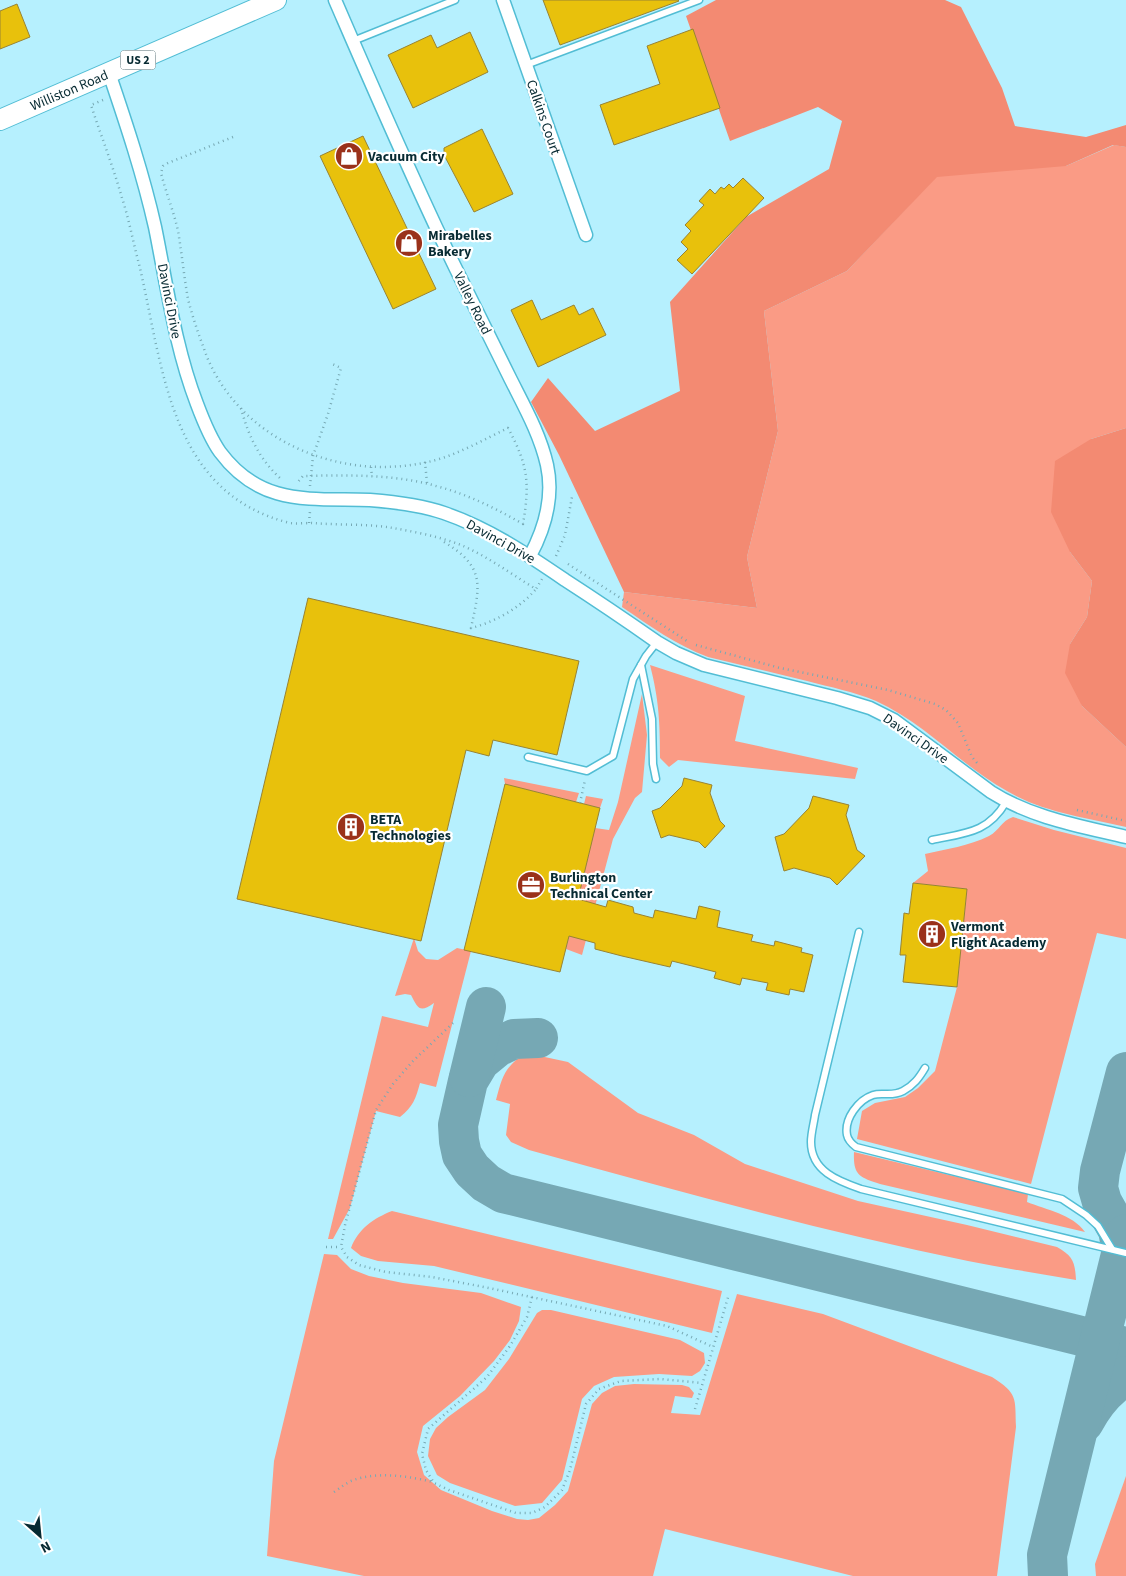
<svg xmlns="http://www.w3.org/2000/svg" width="1126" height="1576" viewBox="0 0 1126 1576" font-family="'Source Sans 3',sans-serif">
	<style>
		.green { fill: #fa9b85 }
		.forest { fill: #f38a72 }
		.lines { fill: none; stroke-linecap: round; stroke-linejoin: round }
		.taxiway { stroke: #76a8b4; stroke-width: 40 }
		.building { fill: #e8c10c; stroke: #988333 }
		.lane-casing { stroke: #52bdd4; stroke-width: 9 }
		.street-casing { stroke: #52bdd4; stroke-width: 15 }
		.primary-casing { stroke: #52bdd4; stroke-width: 22 }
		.path { stroke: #77a9b4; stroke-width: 2.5; stroke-dasharray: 1 4; stroke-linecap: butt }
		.lane { stroke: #fff; stroke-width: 6 }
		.street { stroke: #fff; stroke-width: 12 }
		.primary { stroke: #fff; stroke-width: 20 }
		.labels { text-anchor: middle; stroke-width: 4.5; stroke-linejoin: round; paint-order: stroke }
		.shield { fill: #fff; stroke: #516a70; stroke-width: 1 }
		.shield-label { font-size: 12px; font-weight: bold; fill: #072a32 }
		.street-label { font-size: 14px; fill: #072a32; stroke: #fff }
		.poi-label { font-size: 14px; font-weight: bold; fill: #072a32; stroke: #fff; text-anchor: start }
	</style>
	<rect width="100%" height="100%" fill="#b6f0fe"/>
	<g class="green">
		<path d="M985,133L1066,166L1114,145L1126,147V428L1091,439L1070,552L1092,581L1087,617L1070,644L1082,706L1126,747V827C1087,818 1042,812 1007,791C960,765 925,723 876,701C855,692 830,687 807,681C774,673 741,665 708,657C676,645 650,626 622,607L624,592L757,608L747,557L778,431L764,311L847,271L936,177Z"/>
		<path d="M650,665L745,696L735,741L858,768L855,779L678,760L669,767L660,758C660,723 659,700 650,665Z"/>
		<polygon points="642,694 647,735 642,792 635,798 613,839 582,955 566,949 595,828 609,830 618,802"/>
		<polygon points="504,778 579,793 576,802 505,784"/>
		<polygon points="586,796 603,799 600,808 584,804"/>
		<path d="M1013,817L1054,830L1126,848V939L1097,933L1031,1184L857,1139L862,1111L875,1103L905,1097L918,1088L935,1071L957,987L967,889L913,883L928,871L925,854C946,849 969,846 989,836C1000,830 1001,821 1013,817Z"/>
		<path d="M414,938L418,951L426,959L438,960L457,948L471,951L436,1087L420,1083C416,1098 413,1107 400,1117L376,1111L350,1208L333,1239H328L382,1016L428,1027L434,1003C420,1013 418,1009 411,995L405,994L395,996Z"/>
		<path d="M526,1053L568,1062L638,1113L694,1135L745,1164L858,1201L967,1225L1057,1247C1073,1256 1075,1262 1076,1280C1040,1274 1004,1268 968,1261C820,1231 675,1190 529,1150L511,1142L506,1135L510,1104L496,1100C502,1077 505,1066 526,1053Z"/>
		<path d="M854,1152L1028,1194L1027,1202C1047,1210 1072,1214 1085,1232L880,1184C859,1177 853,1175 854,1152Z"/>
		<path d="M392,1211L722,1291L712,1333L434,1266L378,1261L361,1256L351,1248C358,1229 374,1218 392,1211Z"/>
		<path d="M324,1254L337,1255L351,1269L369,1276L403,1283L481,1293L521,1307L519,1321L510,1340L494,1361L460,1396L423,1426L417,1452L424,1475L441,1490L492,1511L517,1519L528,1520L539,1518L555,1505L568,1491L592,1404L602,1393L615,1386L634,1384L682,1385L689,1387L694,1393L692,1398L675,1396L671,1413L700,1415L737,1294L823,1314L992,1377C1018,1394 1015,1397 1016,1427L997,1576H853L665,1529L653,1576H364L267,1556L274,1461Z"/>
		<polygon points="542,1310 551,1310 680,1340 704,1353 705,1363 700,1371 692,1376 659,1374 614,1377 594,1386 582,1399 562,1480 542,1503 515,1506 450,1483 437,1475 428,1456 430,1439 436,1428 448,1417 485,1390 509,1359 537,1313"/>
		<polygon points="1126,1476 1126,1576 1096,1576 1095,1564"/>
	</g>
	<g class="forest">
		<polygon points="716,0 945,0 961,7 1002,88 1015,126 1086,137 1126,125 1126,147 1113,145 1066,166 937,177 847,271 764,311 778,431 747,557 757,608 624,592 559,455 531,402 548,378 595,431 680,391 670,302 746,217 829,169 842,121 818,107 730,141 686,16"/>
		<polygon points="1126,428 1126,747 1082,706 1065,673 1070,644 1087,617 1092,581 1070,552 1051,512 1055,461 1091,439"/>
	</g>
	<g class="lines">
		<g class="taxiway">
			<polyline points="538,1038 514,1039 497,1047 480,1061 468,1081 458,1125 459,1141 462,1155 472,1170 486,1183 503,1193 1126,1347"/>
			<polyline points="469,1077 486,1007"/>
			<polyline points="1122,1252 1118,1230 1102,1202 1098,1188 1100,1171 1126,1072"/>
			<path d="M1084,1422C1094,1403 1107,1387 1126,1376"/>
			<polyline points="1048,1576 1047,1555 1126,1234"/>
		</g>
	</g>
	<g class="building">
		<polygon points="543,0 678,0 679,1 560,45"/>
		<polygon points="17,4 30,37 0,49 0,11"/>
		<polygon points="693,29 720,108 614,145 600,105 660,84 647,46"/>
		<polygon points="470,32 488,72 413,108 388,55 431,35 437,48"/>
		<polygon points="482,129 513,194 474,212 444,155 444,148"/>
		<polygon points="363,136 436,289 393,309 320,156"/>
		<polygon points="743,178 764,198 692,274 677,260 688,249 681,242 691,231 685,225 704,205 699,201 710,189 715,194 721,187 724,189 729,184 733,188"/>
		<polygon points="532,300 541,320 574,305 579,315 593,308 606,335 538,367 511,310"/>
		<polygon points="308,598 579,661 557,755 493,740 489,756 466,750 421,941 237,899"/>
		<polygon points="684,778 712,785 710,793 720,821 725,826 705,848 699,842 669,835 661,838 652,811 660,808 682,786"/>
		<polygon points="505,784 600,808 578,899 606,907 608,900 633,907 634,913 653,918 655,910 696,919 699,906 720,911 717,927 753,935 751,941 774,946 775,941 802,948 801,952 813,955 804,992 790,989 789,995 766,990 768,983 742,978 740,985 714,978 716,972 672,961 670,967 622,956 595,949 595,943 569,936 560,972 464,950"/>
		<polygon points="813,796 849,805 846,815 857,850 865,856 837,885 830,878 794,868 784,871 775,837 784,834 809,808"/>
		<polygon points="913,883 967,889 957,987 903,982 906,955 900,955 904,913 909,914"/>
	</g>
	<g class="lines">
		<defs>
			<g id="lane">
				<polyline points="353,41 455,0"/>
				<polyline points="526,65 699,0"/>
				<polyline points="641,665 652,719 653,764 656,779"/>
				<polyline points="528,757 587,771 613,756 633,679 646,656 657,642"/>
				<path d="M932,840C965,833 988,833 1006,802"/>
				<path d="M859,932L815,1115C814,1123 811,1133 811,1142C811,1171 838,1181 861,1189L1126,1253"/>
				<path d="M925,1068C919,1078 914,1085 903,1091C892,1097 882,1092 873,1095C858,1100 844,1119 847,1135C848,1140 852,1144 856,1147L1062,1199L1086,1215L1098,1226L1112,1249"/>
			</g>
			<g id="street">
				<path d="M335,0C374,90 413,181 456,269C474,305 492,342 510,378C524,406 540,434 547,465C554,497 545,528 530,556"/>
				<polyline points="503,0 586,235"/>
				<path d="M109,73C126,123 143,174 155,227C167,286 175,347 197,404C203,420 210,438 220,452C261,507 310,498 370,500C395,502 421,505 444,513C488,528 527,554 565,580C596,600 627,621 657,642L676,653L704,665L837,698L870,708L894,720L991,792C1032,818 1080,826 1126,837"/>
			</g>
			<polyline id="primary" points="0,120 276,0"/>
		</defs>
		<use href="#lane" class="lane-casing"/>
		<use href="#street" class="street-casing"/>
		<use href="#primary" class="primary-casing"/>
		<g class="path">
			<path d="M103,100L91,105C101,136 113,166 122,198C129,219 133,242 139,264C163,364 168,493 290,523C297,524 305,523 312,523C336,525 363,524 387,527C411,531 438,536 461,545C487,556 511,574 536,589L542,579"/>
			<path d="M233,137L168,163L163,166L161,173C166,193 174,212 178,231C182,254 184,277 188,299C193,319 200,338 207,357C243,443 344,483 432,461C457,455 485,439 508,428C528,465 530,483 523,524C495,508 467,494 436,486C394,474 347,475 303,476L297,483"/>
			<path d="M241,408C248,435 259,459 281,479"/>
			<polyline points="425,462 427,483"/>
			<polyline points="371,467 372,477"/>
			<polyline points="310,486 313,456 328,414 341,368 330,363"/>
			<polyline points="309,523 310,511"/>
			<path d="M444,542C486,567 480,586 471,628C495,622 520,608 536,589"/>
			<polyline points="556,556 565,535 572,497"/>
			<polyline points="568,564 687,641"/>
			<polyline points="696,645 780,668 888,690 935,704 946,710 958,723 972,757 978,764"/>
			<polyline points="580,803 585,780"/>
			<polyline points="1077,810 1126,821"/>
			<polyline points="453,1023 413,1061 393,1084 376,1110 345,1225 341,1247 347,1257 359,1265 386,1272 432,1277 489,1288 667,1326 713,1347"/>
			<polyline points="326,1247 341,1247"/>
			<polyline points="532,1297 527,1317 510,1346 487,1377 428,1429 422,1454 426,1470 434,1483 449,1490 516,1513 532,1513 545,1507 562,1490 570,1470 586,1404 599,1389 621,1381 661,1379 702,1383"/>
			<polyline points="695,1409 729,1294"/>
			<path d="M334,1492C340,1488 345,1484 351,1481C376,1471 408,1476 433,1482"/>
		</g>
		<use href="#lane" class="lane"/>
		<use href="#street" class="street"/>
		<use href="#primary" class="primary"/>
	</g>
	<defs>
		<symbol id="shop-disc" viewBox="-11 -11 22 22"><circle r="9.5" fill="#9a311a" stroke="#fff"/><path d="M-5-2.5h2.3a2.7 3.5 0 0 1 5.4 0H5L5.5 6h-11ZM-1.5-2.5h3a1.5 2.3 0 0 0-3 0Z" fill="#fff"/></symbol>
		<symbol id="building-disc" viewBox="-11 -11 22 22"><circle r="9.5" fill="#9a311a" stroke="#fff"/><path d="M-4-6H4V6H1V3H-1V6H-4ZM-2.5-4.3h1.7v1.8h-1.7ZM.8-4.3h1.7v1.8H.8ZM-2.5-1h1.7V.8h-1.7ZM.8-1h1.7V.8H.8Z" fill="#fff"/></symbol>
		<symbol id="office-disc" viewBox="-11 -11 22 22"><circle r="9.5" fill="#9a311a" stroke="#fff"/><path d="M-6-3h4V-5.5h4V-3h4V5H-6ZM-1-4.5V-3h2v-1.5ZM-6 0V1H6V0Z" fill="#fff"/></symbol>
	</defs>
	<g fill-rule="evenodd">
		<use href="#shop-disc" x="333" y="140" width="32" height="32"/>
		<use href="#shop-disc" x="393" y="227" width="32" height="32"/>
		<use href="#building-disc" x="335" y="811" width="32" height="32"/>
		<use href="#office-disc" x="515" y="869" width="32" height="32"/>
		<use href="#building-disc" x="916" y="918" width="32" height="32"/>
	</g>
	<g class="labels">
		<rect class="shield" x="120.5" y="50.5" width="35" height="19" rx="4"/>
		<g class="shield-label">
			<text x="138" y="64">US 2</text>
		</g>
		<g class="street-label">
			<text transform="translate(69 90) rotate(-23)" y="5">Williston Road</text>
			<text transform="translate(544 117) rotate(71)" y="5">Calkins Court</text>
			<text transform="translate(170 301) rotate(79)" y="5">Davinci Drive</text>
			<text transform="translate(473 303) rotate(64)" y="5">Valley Road</text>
			<text transform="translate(501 541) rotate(29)" y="5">Davinci Drive</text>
			<text transform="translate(916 738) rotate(35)" y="5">Davinci Drive</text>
		</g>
		<g class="poi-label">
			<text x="368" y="161">Vacuum City</text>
			<text x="428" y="240">Mirabelles<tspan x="428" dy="16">Bakery</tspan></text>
			<text x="370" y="824">BETA<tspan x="370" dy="16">Technologies</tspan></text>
			<text x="550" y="882">Burlington<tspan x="550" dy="16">Technical Center</tspan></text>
			<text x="951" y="931">Vermont<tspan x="951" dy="16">Flight Academy</tspan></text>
		</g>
	</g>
	<g transform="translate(40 1536) rotate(153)" stroke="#ffffff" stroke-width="4" paint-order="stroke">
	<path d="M0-4L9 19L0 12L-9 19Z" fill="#072a32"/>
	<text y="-8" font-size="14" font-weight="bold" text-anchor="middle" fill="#072a32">N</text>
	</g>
</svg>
